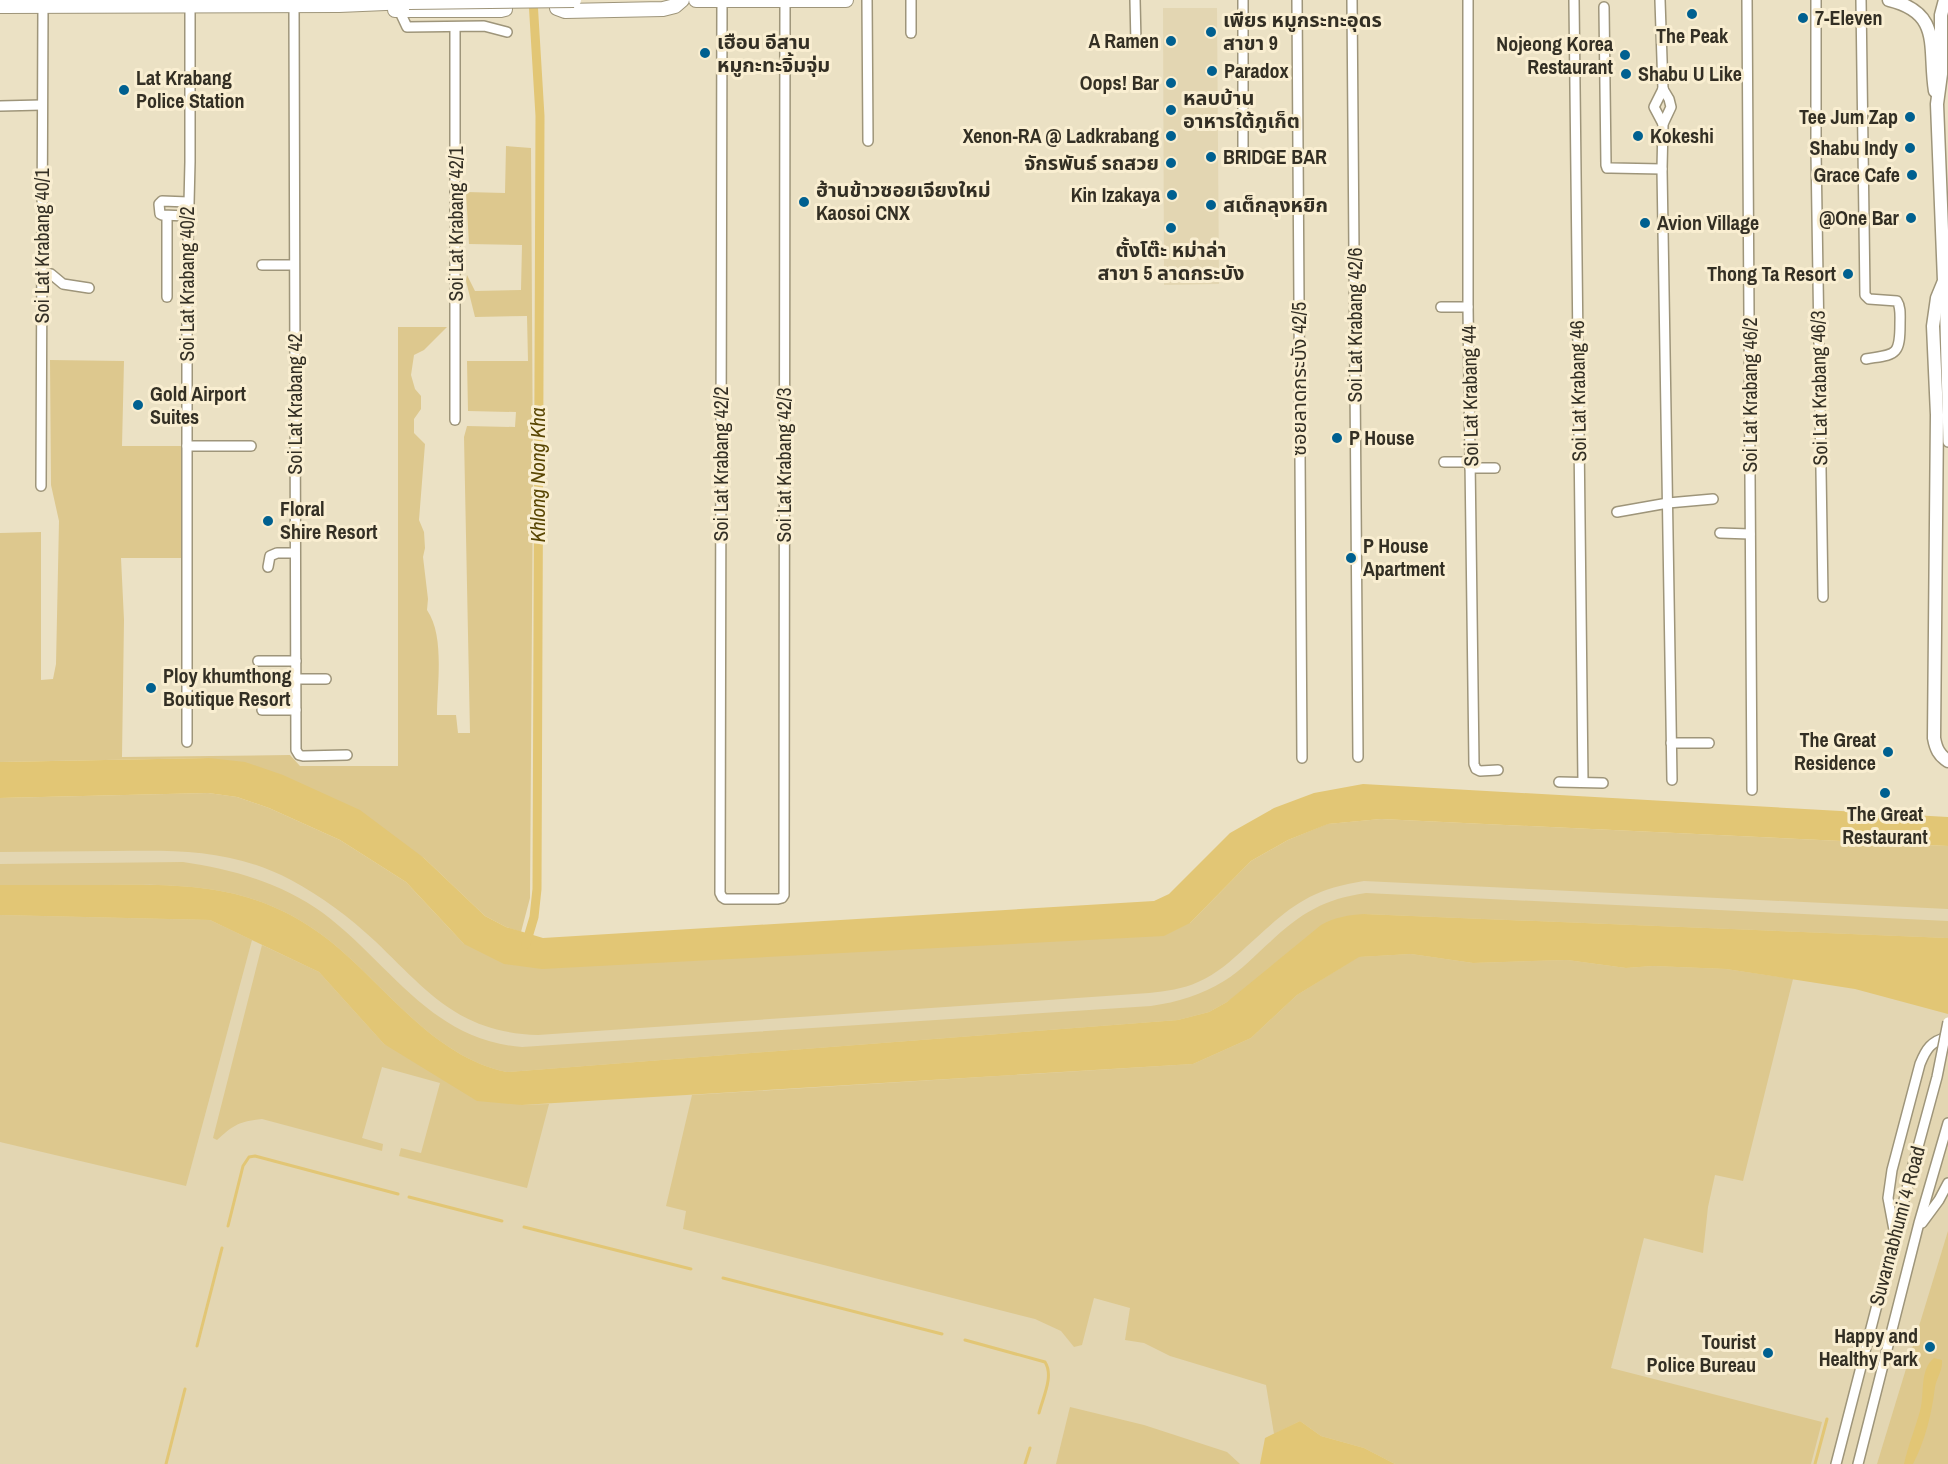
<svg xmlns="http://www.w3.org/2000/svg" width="1948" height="1464" viewBox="0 0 1948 1464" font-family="'Archivo Narrow','Noto Sans Thai',sans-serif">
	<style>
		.built { fill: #e3d6b2 }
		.green { fill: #ddc88e }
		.water { fill: #e2c675 }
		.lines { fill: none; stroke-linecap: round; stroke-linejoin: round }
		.stream { stroke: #e2c675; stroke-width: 3 }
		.canal { stroke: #e2c675; stroke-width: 9 }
		.street-casing { stroke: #9e957a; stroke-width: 12 }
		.secondary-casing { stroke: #9e957a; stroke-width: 15 }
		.primary-casing { stroke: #9e957a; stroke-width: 16 }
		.street { stroke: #fff; stroke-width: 9 }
		.secondary { stroke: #fff; stroke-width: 12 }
		.primary { stroke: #fff; stroke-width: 14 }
		.street-bridge-casing { stroke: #9e957a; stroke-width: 12; stroke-linecap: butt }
		.primary-bridge-casing { stroke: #9e957a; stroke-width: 16; stroke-linecap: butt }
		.street-bridge { stroke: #fff; stroke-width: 9 }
		.primary-bridge { stroke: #fff; stroke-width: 14 }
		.poi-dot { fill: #006090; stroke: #f9eed1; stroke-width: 2 }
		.labels { text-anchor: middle; stroke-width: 6; stroke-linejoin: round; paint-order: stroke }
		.poi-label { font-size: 20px; font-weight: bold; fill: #332f24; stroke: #f9eed1; text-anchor: start }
		.street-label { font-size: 20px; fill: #332f24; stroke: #f9eed1 }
		.water-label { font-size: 21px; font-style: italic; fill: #594603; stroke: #f9eed1 }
	</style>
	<rect width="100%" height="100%" fill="#ebe1c4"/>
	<g class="built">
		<polygon points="1163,8 1217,8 1219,284 1164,285"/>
		<polygon points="178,815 424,935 1161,956 1268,880 1948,871 1948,1464 0,1464 0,817"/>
	</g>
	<g class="green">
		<path d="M506,146L531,148L533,475L530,898L521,932L506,927L485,916L424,858L209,758L0,762V533L41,532V680L53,679L56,664L59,521L51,485L50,360L124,361L122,446H184L185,558H121L124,620L122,757L290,755L300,766H398V327H447L424,350L414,355L411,375L415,389L421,396V409L414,419V433L425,444L419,520L424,532L425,548L423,557L428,599L427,610C445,636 437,684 437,715H456L458,733H470L464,437L467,426L515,427L516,412L468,411L467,361H528L527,316L475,317L466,281L467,275L475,291L521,290L522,245L469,244L466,192L505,193Z"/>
		<path d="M208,793L237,797L269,808L340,840L406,882L464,944L1190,923L1251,861L1288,840L1327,824L1381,819L1948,846V909L1364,881C1306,890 1288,909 1246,947C1232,960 1217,974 1198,982C1183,989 1166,991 1149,993L538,1035C459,1033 427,991 375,941C349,917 321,896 291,880C233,849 176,850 114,851C76,851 38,852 0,852V798Z"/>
		<path d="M183,862C232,869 282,883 323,913C390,963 430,1040 522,1047L1151,1006C1178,1002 1201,995 1224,981C1241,971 1255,955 1270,942C1301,913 1324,899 1366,893L1948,921V938L1364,914L1227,1002L1209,1012L1178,1020L507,1072C433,1057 386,986 330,941C260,886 194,884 110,885C73,885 37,885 0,885V864Z"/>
		<polygon points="0,915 210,920 252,940 186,1186 0,1142"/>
		<path d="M262,945L319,972L384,1044L522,1105L549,1104L527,1188L399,1156L401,1148L421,1153L440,1083L382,1067L362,1138L383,1144L382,1151L262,1119C240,1121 233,1125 217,1140L213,1138Z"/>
		<polygon points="1411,954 1473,963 1567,960 1626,968 1653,966 1726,969 1793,979 1743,1181 1715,1175 1708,1207 1703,1253 1644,1238 1611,1368 1822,1422 1811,1464 1395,1464 1364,1448 1321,1436 1300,1421 1274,1434 1266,1385 1170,1356 1144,1343 1125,1340 1130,1308 1094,1298 1082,1345 1074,1347 1061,1331 1035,1319 683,1229 686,1211 666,1206 692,1095 1193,1064 1251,1038 1297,995 1358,957"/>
		<polygon points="1948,1231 1948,1464 1877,1464"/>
		<polygon points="1070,1407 1144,1425 1227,1452 1240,1464 1056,1464"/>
	</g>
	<g class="water">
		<polygon points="209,758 245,762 283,775 360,810 424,858 485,916 506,927 543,938 1154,901 1169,894 1230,833 1274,808 1314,793 1363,784 1948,817 1948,846 1381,819 1328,824 1288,840 1251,861 1190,923 1164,936 542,969 504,964 464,944 406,882 340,840 269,808 237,797 208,793 0,798 0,762"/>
		<path d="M0,885C37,885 73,885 110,885C194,884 260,886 330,941C386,986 433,1057 507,1072L1178,1020L1209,1012L1227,1002L1321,925C1335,917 1349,915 1364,914L1948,938V1014L1855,989L1726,969L1653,966L1626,968L1567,960L1473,963L1411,954L1359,957L1297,995L1251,1038L1193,1064L522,1105L477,1101L384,1044L319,972L210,920L0,915Z"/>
		<path d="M1934,1358L1942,1360C1943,1370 1937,1377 1935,1387C1932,1413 1925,1441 1913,1464H1904C1908,1446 1915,1429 1920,1411C1925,1394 1919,1370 1934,1358Z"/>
		<polygon points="1300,1421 1321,1436 1364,1448 1395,1464 1260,1464 1265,1438"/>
	</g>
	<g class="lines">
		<g class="stream">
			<polyline points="409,1197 502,1221"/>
			<polyline points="228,1226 243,1166 249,1157 255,1156 398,1194"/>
			<polyline points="524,1227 691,1269"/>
			<polyline points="723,1278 942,1334"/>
			<path d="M965,1340L1045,1362C1054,1376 1043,1397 1039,1413"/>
			<polyline points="197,1346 222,1248"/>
			<polyline points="166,1464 185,1389"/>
			<polyline points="1025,1464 1030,1448"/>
			<polyline points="1815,1464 1827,1419"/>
		</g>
		<polyline class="canal" points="526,944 534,917 537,889 540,116 533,0"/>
		<defs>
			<g id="street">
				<polyline points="722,0 720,893 722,897 725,899 778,899 782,898 784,895 785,1"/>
				<polyline points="867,0 868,141"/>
				<polyline points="911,0 911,33"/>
				<polyline points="1135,0 1136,43"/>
				<polyline points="1243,0 1243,158"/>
				<polyline points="1297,0 1302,758"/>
				<polyline points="1352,0 1358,757"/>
				<polyline points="1468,0 1468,307 1474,764 1476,769 1480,771 1498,770"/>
				<polyline points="1574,0 1583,782"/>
				<polyline points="1660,0 1663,89"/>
				<polyline points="1747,0 1752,790"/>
				<polyline points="1816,0 1816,151 1823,597"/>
				<path d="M1861,0L1865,295L1869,299L1897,301C1901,307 1900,316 1900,324C1900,357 1895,354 1866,359"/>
				<polyline points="294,5 296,750 299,755 303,756 347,755"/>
				<polyline points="1604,7 1606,165 1607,168 1611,168 1662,169"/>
				<polyline points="399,10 407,27 484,26 507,32"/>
				<polyline points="455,27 455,420"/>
				<polyline points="1663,89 1669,99 1671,107 1663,124 1662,169 1672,780"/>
				<polyline points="1663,89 1654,107 1663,124"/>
				<polyline points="0,106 42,105"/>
				<polyline points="167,216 167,297"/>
				<polyline points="187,216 162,215 160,214 159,204 162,201 188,202"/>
				<polyline points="262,265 294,265"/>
				<polyline points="42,274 51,274 63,284 89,288"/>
				<polyline points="1944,283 1948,442"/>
				<polyline points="1441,307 1468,307"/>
				<polyline points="187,446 251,446"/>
				<polyline points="1444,462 1470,462"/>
				<polyline points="1470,468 1495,468"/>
				<polyline points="41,486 43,6"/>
				<polyline points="1617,512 1668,503 1713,499"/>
				<polyline points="1720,533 1750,534"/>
				<polyline points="268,567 270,556 277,553 295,553"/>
				<polyline points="258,661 296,661"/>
				<polyline points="296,679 326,679"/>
				<polyline points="262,710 296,710"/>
				<polyline points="187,742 187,286 190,162 190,5"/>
				<polyline points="1671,743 1709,743"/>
				<polyline points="1559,782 1603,783"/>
				<polyline points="1922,1223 1939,1200 1948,1183"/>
				<path d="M1894,1230L1888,1198L1892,1170L1920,1064C1926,1049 1931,1041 1948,1037"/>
				<polyline points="1836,1464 1912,1169"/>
				<polyline points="1858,1464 1919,1223 1948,1123"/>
			</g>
			<g id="secondary">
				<path d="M1889,0C1943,13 1928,48 1935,91"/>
				<path d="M1945,0L1941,15V74L1937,104L1944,281L1937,298L1933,326L1937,415L1934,738C1936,749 1939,755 1948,761"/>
			</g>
			<g id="primary">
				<polyline points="556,0 557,8 565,11 663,9 675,6 682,0"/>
				<polyline points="696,0 846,0"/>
				<polyline points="0,6 339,5 409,2"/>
				<polyline points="395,10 501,10 505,9 505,0"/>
			</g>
		</defs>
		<use href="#street" class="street-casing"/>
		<use href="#secondary" class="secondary-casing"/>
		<use href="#primary" class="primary-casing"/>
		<use href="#street" class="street"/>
		<use href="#secondary" class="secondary"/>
		<use href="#primary" class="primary"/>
		<defs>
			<polyline id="street-bridge" points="1912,1169 1937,1077 1948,1022"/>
			<polyline id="primary-bridge" points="409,2 574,0"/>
		</defs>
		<use href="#street-bridge" class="street-bridge-casing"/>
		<use href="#primary-bridge" class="primary-bridge-casing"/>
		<use href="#street-bridge" class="street-bridge"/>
		<use href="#primary-bridge" class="primary-bridge"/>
	</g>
	<g class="poi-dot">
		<circle cx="1692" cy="14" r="6"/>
		<circle cx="1803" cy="18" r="6"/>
		<circle cx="1211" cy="32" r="6"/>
		<circle cx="1171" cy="41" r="6"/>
		<circle cx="705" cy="53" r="6"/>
		<circle cx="1625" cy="55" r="6"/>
		<circle cx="1212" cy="71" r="6"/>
		<circle cx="1626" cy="74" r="6"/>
		<circle cx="1171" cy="83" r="6"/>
		<circle cx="124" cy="90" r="6"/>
		<circle cx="1171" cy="110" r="6"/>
		<circle cx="1910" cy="117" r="6"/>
		<circle cx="1171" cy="136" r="6"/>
		<circle cx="1638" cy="136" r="6"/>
		<circle cx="1910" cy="148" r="6"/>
		<circle cx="1211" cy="157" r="6"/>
		<circle cx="1171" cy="163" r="6"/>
		<circle cx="1912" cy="175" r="6"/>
		<circle cx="1172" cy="195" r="6"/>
		<circle cx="804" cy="202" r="6"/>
		<circle cx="1211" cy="205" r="6"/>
		<circle cx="1911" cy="218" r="6"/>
		<circle cx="1645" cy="223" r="6"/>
		<circle cx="1171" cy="228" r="6"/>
		<circle cx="1848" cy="274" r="6"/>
		<circle cx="138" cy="405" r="6"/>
		<circle cx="1337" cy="438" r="6"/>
		<circle cx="268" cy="521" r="6"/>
		<circle cx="1351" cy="558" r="6"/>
		<circle cx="151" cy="688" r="6"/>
		<circle cx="1888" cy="752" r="6"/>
		<circle cx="1885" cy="793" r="6"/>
		<circle cx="1930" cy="1347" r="6"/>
		<circle cx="1768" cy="1353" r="6"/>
	</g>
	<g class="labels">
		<g class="poi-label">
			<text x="1815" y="25">7-Eleven</text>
			<text x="1223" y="27">เพียร หมูกระทะอุดร<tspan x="1223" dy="23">สาขา 9</tspan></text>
			<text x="1692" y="43" text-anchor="middle">The Peak</text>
			<text x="1159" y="48" text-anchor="end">A Ramen</text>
			<text x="717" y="49">เฮือน อีสาน<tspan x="717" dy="23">หมูกะทะจิ้มจุ่ม</tspan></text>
			<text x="1613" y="51" text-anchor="end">Nojeong Korea<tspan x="1613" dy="23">Restaurant</tspan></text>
			<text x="1224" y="78">Paradox</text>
			<text x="1638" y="81">Shabu U Like</text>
			<text x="136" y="85">Lat Krabang<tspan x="136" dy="23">Police Station</tspan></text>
			<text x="1159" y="90" text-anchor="end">Oops! Bar</text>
			<text x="1183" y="105">หลบบ้าน<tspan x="1183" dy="23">อาหารใต้ภูเก็ต</tspan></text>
			<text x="1898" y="124" text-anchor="end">Tee Jum Zap</text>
			<text x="1159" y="143" text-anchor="end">Xenon-RA @ Ladkrabang</text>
			<text x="1650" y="143">Kokeshi</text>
			<text x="1898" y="155" text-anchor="end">Shabu Indy</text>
			<text x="1223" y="164">BRIDGE BAR</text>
			<text x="1159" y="170" text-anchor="end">จักรพันธ์ รถสวย</text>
			<text x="1900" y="182" text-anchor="end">Grace Cafe</text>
			<text x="816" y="197">ฮ้านข้าวซอยเจียงใหม่<tspan x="816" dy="23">Kaosoi CNX</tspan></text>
			<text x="1160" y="202" text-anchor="end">Kin Izakaya</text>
			<text x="1223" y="212">สเต็กลุงหยิก</text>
			<text x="1899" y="225" text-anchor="end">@One Bar</text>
			<text x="1657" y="230">Avion Village</text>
			<text x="1171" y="257" text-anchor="middle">ตั้งโต๊ะ หม่าล่า<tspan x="1171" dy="23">สาขา 5 ลาดกระบัง</tspan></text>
			<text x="1836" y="281" text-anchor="end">Thong Ta Resort</text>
			<text x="150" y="401">Gold Airport<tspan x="150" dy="23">Suites</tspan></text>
			<text x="1349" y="445">P House</text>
			<text x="280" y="516">Floral<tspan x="280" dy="23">Shire Resort</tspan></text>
			<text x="1363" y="553">P House<tspan x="1363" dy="23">Apartment</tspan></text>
			<text x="163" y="683">Ploy khumthong<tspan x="163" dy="23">Boutique Resort</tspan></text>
			<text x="1876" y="747" text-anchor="end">The Great<tspan x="1876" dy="23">Residence</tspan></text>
			<text x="1885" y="821" text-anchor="middle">The Great<tspan x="1885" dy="23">Restaurant</tspan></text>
			<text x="1918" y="1343" text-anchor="end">Happy and<tspan x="1918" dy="23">Healthy Park</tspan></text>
			<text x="1756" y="1349" text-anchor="end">Tourist<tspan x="1756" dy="23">Police Bureau</tspan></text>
		</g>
		<g class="street-label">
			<text transform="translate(456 224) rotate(-90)" y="7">Soi Lat Krabang 42/1</text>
			<text transform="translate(42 246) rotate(-90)" y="7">Soi Lat Krabang 40/1</text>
			<text transform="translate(187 284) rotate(-90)" y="7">Soi Lat Krabang 40/2</text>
			<text transform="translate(1355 325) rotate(-90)" y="7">Soi Lat Krabang 42/6</text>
			<text transform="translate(1299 379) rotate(-90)" y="7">ซอยลาดกระบัง 42/5</text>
			<text transform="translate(1819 388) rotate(-91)" y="7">Soi Lat Krabang 46/3</text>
			<text transform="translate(1578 391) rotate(-91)" y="7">Soi Lat Krabang 46</text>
			<text transform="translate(1750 395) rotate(-90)" y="7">Soi Lat Krabang 46/2</text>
			<text transform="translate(1470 396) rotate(-91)" y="7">Soi Lat Krabang 44</text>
			<text transform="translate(295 404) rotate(-90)" y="7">Soi Lat Krabang 42</text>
			<text transform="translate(721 464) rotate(-90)" y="7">Soi Lat Krabang 42/2</text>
			<text transform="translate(784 465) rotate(-90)" y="7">Soi Lat Krabang 42/3</text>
			<text transform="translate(1897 1226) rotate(-75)" y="7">Suvarnabhumi 4 Road</text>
		</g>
		<g class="water-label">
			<text transform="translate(538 475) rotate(-90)" y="7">Khlong Nong Kha</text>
		</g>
	</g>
</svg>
